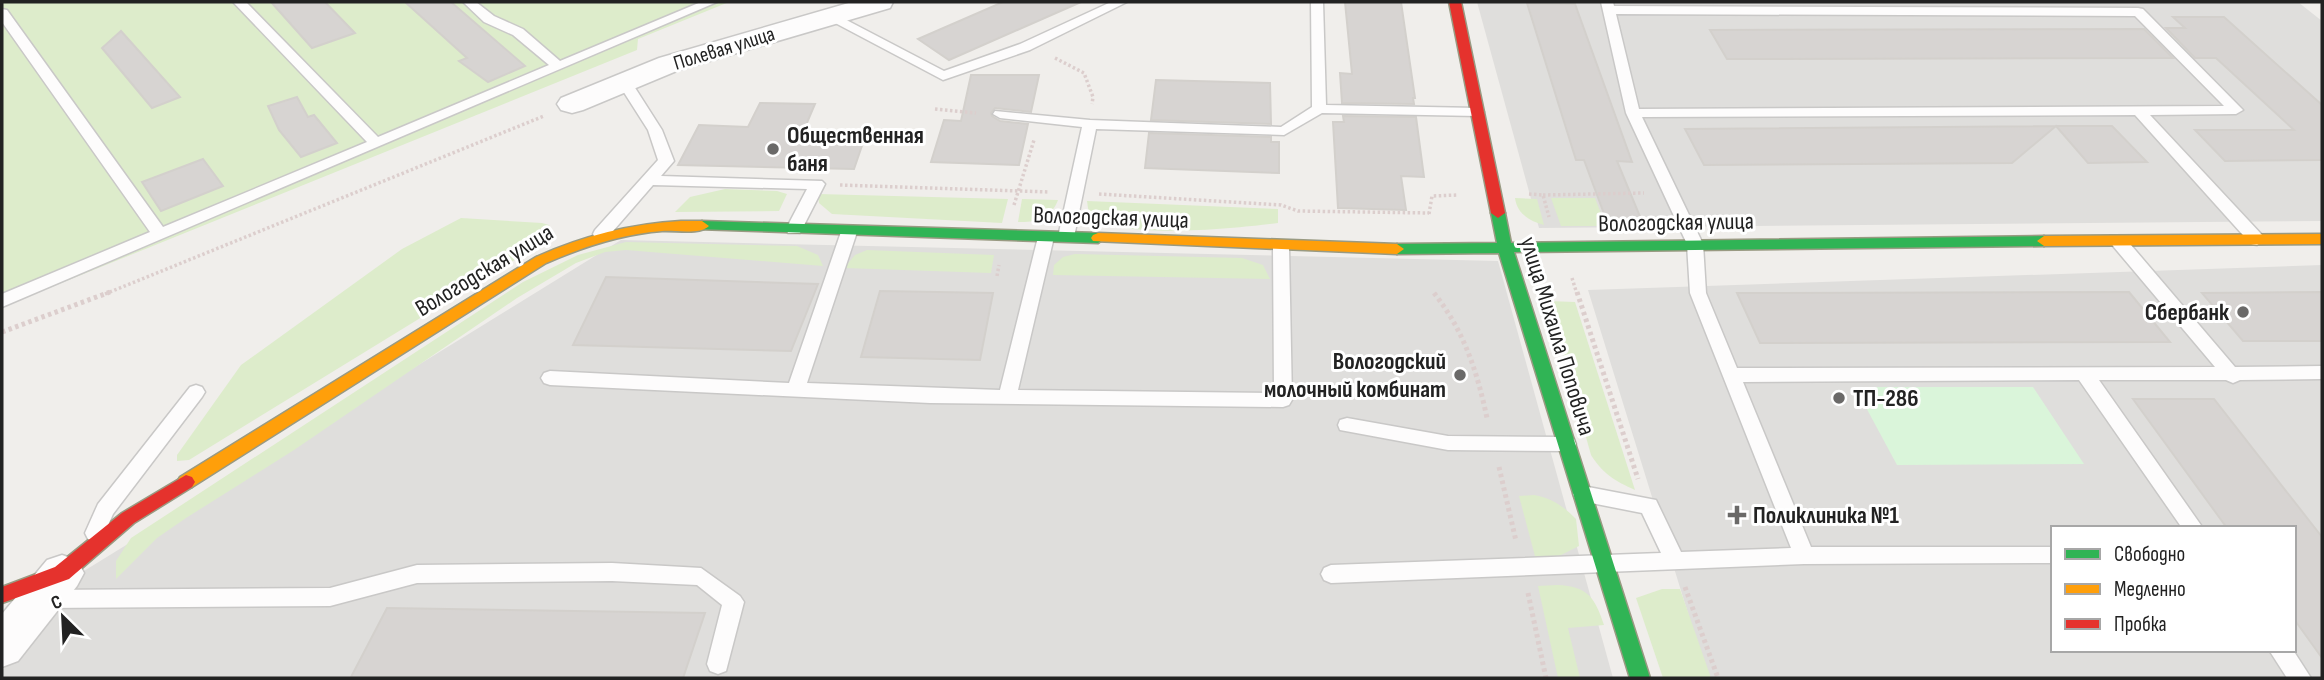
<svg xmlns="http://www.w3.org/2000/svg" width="2324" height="680" viewBox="0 0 2324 680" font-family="'Sofia Sans Condensed',sans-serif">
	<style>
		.residential { fill: #dfdedc; fill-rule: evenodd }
		.grass { fill: #ddeccb }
		.park { fill: #daf5da }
		.building { fill: #d7d4d2; stroke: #d3d0cc; stroke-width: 2 }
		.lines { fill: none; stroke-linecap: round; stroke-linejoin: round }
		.lane-casing { stroke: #c9c8c7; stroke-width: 3 }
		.street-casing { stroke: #c9c8c7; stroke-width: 3 }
		.fast-casing { stroke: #999a82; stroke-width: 3 }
		.slow-casing { stroke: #999a82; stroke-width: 3 }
		.jam-casing { stroke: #999a82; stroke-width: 3 }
		.path-far1 { stroke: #dccecd; stroke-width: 3.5; stroke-dasharray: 2.5 2.5; stroke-linecap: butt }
		.path { stroke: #dccecd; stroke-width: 5; stroke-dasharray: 3.5 3.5; stroke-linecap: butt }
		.lane { fill: #fdfcfc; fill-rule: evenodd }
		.street { fill: #fdfcfc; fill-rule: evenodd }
		.fast { fill: #30b455; fill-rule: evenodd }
		.slow { fill: #ff9f0a; fill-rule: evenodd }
		.jam { fill: #e5322d; fill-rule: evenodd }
		.poi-dot { fill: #6a6968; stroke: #fff; stroke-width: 2.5 }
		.labels { text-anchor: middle; stroke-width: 6; stroke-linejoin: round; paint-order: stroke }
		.far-street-label { font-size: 21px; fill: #222; stroke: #fff }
		.poi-label { font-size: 24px; font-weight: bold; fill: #222; stroke: #fff; text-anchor: start }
		.street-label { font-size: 24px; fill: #222; stroke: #fff }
	</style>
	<rect width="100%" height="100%" fill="#f0eeeb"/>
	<g class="residential">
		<polygon points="1477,2 2298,2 2322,21 2322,221 1539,228"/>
		<polygon points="621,240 1498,261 1613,678 2,678 2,671 71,579"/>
		<path d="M2322,265V678H1708L1588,290ZM2053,528H2294V650H2053Z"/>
	</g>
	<g class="grass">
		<polygon points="2,2 729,2 638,39 637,50 2,307"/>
		<polygon points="725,189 777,191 787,194 779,211 675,212 690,197"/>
		<polygon points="818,194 1008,199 1002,223 832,214 819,203"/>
		<path d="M1515,198L1537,199L1544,225C1530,221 1517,214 1515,198Z"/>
		<polygon points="1551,198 1595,198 1606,226 1561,226"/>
		<path d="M1022,199L1058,200C1052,217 1035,223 1018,222Z"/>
		<path d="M1087,201L1278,209V223C1238,228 1118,241 1089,215Z"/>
		<polygon points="461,218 542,223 549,225 552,230 544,242 189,460 177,461 177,455 241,365 402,249"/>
		<polygon points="626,242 797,246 818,255 823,266 626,250 605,252 576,263 517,298 294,450 186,518 157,538 116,579 116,561 131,538 523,282 578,255"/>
		<polygon points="867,250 994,255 991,273 844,268 855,255"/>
		<polygon points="1075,254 1242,258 1263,265 1270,279 1053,275 1054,265 1063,257"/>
		<path d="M1548,301L1575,302L1635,490C1615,481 1603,474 1591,455Z"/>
		<path d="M1534,495C1552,498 1563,506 1576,519L1579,546L1559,556L1536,560L1519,496Z"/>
		<path d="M1557,585C1588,586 1595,598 1604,625L1568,628L1580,678H1558L1538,586Z"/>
		<polygon points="1662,589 1680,589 1711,678 1663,678 1636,598"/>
	</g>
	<polygon class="park" points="1855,387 2033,387 2084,464 1897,465"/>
	<g class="building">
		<polygon points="271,2 325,2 355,33 312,48"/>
		<polygon points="405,2 451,2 525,66 488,82 459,61 467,58"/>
		<polygon points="1003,2 1081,2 949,60 918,39"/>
		<polygon points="1345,2 1401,2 1415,98 1413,98 1414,104 1342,103 1340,73 1352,74"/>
		<polygon points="1527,3 1575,4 1632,162 1617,161 1641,219 1606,219 1584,160 1576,160"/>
		<polygon points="2173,17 2224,17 2322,105 2322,160 2225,161 2195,130 2294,130 2216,58 2195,58 2166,28 2185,28"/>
		<polygon points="2144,29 2173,58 1727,59 1710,30"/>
		<polygon points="121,31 180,97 152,108 102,48"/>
		<polygon points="971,75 1039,75 1031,112 995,108 991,113 992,116 1000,121 1028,124 1019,165 931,162 944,120 961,121"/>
		<polygon points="1156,80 1270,83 1271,124 1151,120"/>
		<polygon points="297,97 308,117 314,115 337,143 301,157 279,130 268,106"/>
		<polygon points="760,103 815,104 803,132 866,134 854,169 678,165 699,125 748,127"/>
		<polygon points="1343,116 1416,117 1424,177 1401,176 1406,210 1338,208 1333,122 1344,122"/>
		<polygon points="2056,126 2112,126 2147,162 2088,163 2056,126 2012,163 1704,165 1685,129"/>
		<polygon points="1149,133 1271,137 1271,142 1279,142 1279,173 1145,168"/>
		<polygon points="203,159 223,186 161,211 142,182"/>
		<polygon points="606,277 818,284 791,351 573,345"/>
		<polygon points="880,291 993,293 980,360 861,357"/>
		<polygon points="2129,292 2170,342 1760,343 1737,293"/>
		<polygon points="2322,292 2322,341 2243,341 2202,293"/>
		<polygon points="2133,399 2214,399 2322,537 2322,658 2294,619 2294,528 2227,528"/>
		<polygon points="387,608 705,613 683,678 351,677"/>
	</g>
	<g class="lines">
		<defs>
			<g id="lane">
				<polygon points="233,2 246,2 378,137 549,65 513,35 484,22 463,2 476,2 494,16 523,29 560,61 701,2 717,2 2,307 2,294 150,232 2,22 2,9 7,10 163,227 367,142"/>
				<polygon points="1111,2 1127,2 1030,50 943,80 822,16 823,13 833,13 944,71 1020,44"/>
				<polygon points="1311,2 1323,2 1326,105 1477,108 1484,112 1477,116 1322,113 1284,135 1096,129 1074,237 1072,241 1060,241 1058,237 1082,127 1000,118 993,114 995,111 1090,120 1281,127 1312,107"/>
				<path d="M1601,2H1613L1614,6L2138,8L2143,9L2243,110L2236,114L2150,115L2263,236L2265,240L2257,245L2251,244L2135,115L1642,117L1703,244L1706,293L1737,368L2215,367L2113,246L2111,242L2119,237L2125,238L2235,367L2322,366V379L2240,380L2233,383L2226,380H2099L2203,528H2182L2079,380L1743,382L1811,547H2053V563L1804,564L1331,583L1324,580L1321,574L1324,568L1331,565L1661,553L1642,513L1576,500L1573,494L1576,488L1583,486L1656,500L1681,552L1791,548L1690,293L1687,244L1626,113ZM1616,14L2135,16L2224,106L1639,109Z"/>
				<polygon points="625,79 632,83 662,130 674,161 661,176 822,181 825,184 800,233 788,233 786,229 807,189 653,185 607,238 595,238 593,234 595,230 658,160 648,130 618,83"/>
				<polygon points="849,227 857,232 807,383 1000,390 1038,237 1046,232 1054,237 1018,390 1274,393 1273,247 1281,242 1289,247 1292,400 1289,405 1283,407 930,403 550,385 544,383 541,378 544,373 550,371 789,383 841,232"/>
				<polygon points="196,385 202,387 205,392 202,397 113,514 102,539 95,541 88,539 85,533 98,504 190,387"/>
				<polygon points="1347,418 1448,436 1567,437 1574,439 1576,444 1574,449 1567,451 1448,450 1340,430 1338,425 1340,420"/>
				<polygon points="612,563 701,568 740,596 744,602 726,671 718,674 710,671 707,664 722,605 697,585 612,581 417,583 330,606 44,608 37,605 33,599 37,593 44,590 330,588 417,565"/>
				<polygon points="2269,650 2293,650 2311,678 2287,678"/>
			</g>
			<g id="street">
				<polygon points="852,2 893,2 890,8 679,70 583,110 572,113 561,110 557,104 561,98 659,58"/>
				<polygon points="62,555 77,560 84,573 77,586 18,661 2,667 2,614 47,560"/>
			</g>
			<g id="fast">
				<polygon points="1498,208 1505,213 1511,243 2044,236 2051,241 2044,246 1514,252 1650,678 1630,678 1499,253 1397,254 1390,249 1397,244 1497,243 1491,213"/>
				<polygon points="702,221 1098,233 1105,238 1098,243 697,229 695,226"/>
			</g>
			<g id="slow">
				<path d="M681,221H702L709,226C700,235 675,230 662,231C621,234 583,247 546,263L192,487L186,489L180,487L177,482L180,477L536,257C583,236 629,224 681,221Z"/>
				<polygon points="1098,233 1397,244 1404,249 1397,254 1093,241 1091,238 1093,235"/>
				<polygon points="2322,234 2322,244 2044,246 2037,241 2044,236"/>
			</g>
			<g id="jam">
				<polygon points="1449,2 1461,2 1505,213 1498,218 1491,213"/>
				<polygon points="186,475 192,477 195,482 192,487 134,523 69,579 2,603 2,587 55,567 122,513"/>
			</g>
		</defs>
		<use href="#lane" class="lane-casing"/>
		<use href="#street" class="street-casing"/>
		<use href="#fast" class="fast-casing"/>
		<use href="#slow" class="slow-casing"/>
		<use href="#jam" class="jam-casing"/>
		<g class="path-far1">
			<polyline points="1055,58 1084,73 1093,97 1092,104"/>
			<polyline points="935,109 976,113"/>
			<polyline points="840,185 1049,192"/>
			<polyline points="1099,194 1281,205 1298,211 1429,213"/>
			<polyline points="1529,194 1543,195 1549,217"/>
			<polyline points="1543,195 1644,193"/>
			<polyline points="1014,205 1034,140"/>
			<polyline points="1429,214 1432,196 1458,195"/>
			<polyline points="997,276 999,265"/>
			<polyline points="1572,278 1577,294"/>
			<polyline points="105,294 544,116"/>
		</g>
		<g class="path">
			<polyline points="1577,292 1638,479"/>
			<path d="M1434,293C1464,331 1477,371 1487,418"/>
			<polyline points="2,332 110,292"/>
			<polyline points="1499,467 1516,541"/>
			<polyline points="1685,587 1718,678"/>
			<polyline points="1528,593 1546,678"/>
		</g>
		<use href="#lane" class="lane"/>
		<use href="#street" class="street"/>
		<use href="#fast" class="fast"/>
		<use href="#slow" class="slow"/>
		<use href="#jam" class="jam"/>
	</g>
	<g class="poi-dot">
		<circle cx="773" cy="149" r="7"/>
		<circle cx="2243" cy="312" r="7"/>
		<circle cx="1460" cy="375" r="7"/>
		<circle cx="1839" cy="398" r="7"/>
		<path d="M1733.5 504.5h7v7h7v7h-7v7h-7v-7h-7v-7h7z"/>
	</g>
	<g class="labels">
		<g class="far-street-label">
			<text transform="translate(724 48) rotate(-17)" y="7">Полевая улица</text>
		</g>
		<g class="poi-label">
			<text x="787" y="143">Общественная<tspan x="787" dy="28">баня</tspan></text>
			<text x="2229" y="320" text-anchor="end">Сбербанк</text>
			<text x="1446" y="369" text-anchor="end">Вологодский<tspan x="1446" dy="28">молочный комбинат</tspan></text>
			<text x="1853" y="406">ТП-286</text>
			<text x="1753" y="523">Поликлиника №1</text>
		</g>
		<g class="street-label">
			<text transform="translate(1111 217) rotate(2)" y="8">Вологодская улица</text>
			<text transform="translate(1676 222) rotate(-1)" y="8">Вологодская улица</text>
			<text transform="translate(484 270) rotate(-31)" y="8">Вологодская улица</text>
			<text transform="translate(1558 336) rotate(73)" y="8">улица Михаила Поповича</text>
		</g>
	</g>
	<rect width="2324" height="680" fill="none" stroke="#222222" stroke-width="7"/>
	<rect x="2051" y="526" width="245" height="126" fill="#ffffff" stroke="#a7a7a7" stroke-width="2"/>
	<rect x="2065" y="549" width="35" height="10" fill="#30b455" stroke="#a7a7a7" stroke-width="2"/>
	<text x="2114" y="561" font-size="21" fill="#222222">Свободно</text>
	<rect x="2065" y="584" width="35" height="10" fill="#ff9f0a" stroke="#a7a7a7" stroke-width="2"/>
	<text x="2114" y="596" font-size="21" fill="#222222">Медленно</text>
	<rect x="2065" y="619" width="35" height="10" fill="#e5322d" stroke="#a7a7a7" stroke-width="2"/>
	<text x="2114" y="631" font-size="21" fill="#222222">Пробка</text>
	<g transform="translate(63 617) rotate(336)" stroke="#ffffff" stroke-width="5" paint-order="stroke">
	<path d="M0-5L12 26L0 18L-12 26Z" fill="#222222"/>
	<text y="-10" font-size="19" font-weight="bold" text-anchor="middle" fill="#222222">С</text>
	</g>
</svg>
